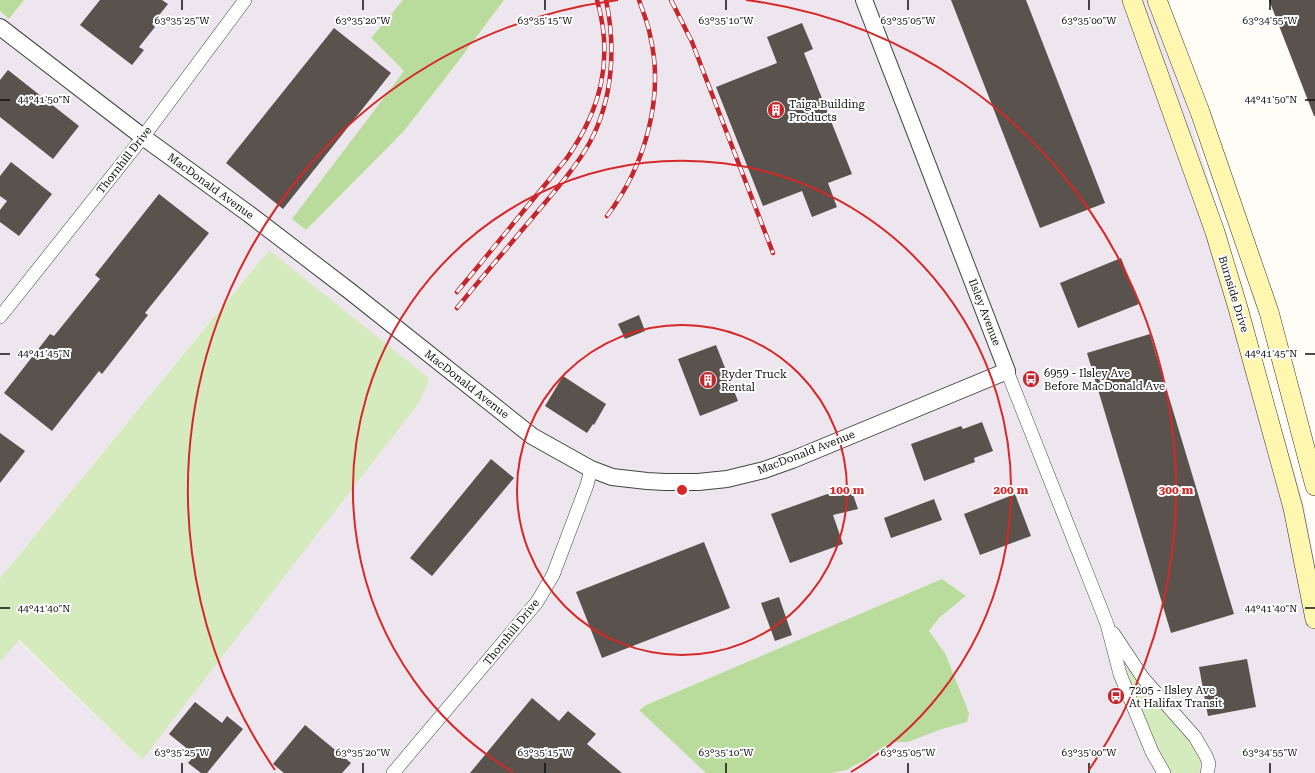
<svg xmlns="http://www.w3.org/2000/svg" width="1315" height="773" viewBox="0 0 1315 773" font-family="'Roboto Serif',serif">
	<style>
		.industrial { fill: #eee6ef }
		.green { fill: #d5ebbd }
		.forest { fill: #b9dc9c }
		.building { fill: #5a524d }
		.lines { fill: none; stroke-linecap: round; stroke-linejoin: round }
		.minor-casing { stroke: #444; stroke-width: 14 }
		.tertiary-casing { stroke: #444; stroke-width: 18 }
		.secondary-casing { stroke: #333; stroke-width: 20 }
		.minor { stroke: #fff; stroke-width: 13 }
		.tertiary { stroke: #fff; stroke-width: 16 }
		.secondary { stroke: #fff6b0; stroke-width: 19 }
		.rail-casing { stroke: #c4262e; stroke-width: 4.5 }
		.rail { stroke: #fff; stroke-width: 3; stroke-dasharray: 9; stroke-linecap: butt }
		.ticks { fill: none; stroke: #111; stroke-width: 1.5 }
		.ring { fill: none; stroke: #d62828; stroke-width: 2 }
		.labels { text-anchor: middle; stroke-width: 4; stroke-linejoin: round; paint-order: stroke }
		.poi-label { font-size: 11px; fill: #111; stroke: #fff; text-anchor: start }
		.street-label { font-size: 11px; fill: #111; stroke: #fff }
		.ticks-label { font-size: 10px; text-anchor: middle; fill: #111; stroke: #fff; stroke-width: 4; stroke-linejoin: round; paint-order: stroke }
		.centre { fill: #d62828; stroke: #fff; stroke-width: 2 }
		.ring-label { font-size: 12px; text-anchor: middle; font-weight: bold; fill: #d62828; stroke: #fff; stroke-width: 4; stroke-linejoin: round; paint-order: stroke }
	</style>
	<rect width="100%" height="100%" fill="#fffdf5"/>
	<polygon class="industrial" points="24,0 403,0 371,38 404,71 293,219 306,230 404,131 457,63 504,0 1149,0 1174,62 1304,505 1315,564 1315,773 831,773 847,770 855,765 867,760 871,755 892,742 908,742 942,729 950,666 945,653 929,631 940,617 966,596 942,579 646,705 639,709 706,773 0,773 0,662 18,640 142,760 269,250 0,578 0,11 10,18"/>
	<g class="green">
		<polygon points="269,250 430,379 418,404 142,760 19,640 0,662 0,578"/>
		<path d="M1129,668L1191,742C1197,752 1203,761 1199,773H1172L1161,759L1146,723L1126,669Z"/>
	</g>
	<g class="forest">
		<polygon points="0,0 24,0 9,19 0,11"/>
		<polygon points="403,0 504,0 457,63 404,131 306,230 292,219 404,71 371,38"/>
		<polygon points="942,579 966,596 940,617 929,631 945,653 969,713 967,722 942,729 908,742 892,742 871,755 867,760 855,765 847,770 831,773 706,773 639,710 646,705"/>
	</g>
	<g class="building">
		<polygon points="100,0 162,0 168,4 152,24 155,27 139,47 144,50 132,65 80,25"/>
		<polygon points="951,0 1026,0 1105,203 1040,228"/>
		<polygon points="1269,0 1315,0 1315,116 1314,116"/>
		<polygon points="802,23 813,49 804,53 852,174 828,183 837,207 812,217 802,191 763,206 716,87 777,63 767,37"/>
		<polygon points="334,28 391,73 283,209 226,163"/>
		<polygon points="8,70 79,126 53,159 0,117 0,80"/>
		<polygon points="11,162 52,194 19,236 0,222 0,210 7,201 0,196 0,176"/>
		<polygon points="159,194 209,233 145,313 148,315 102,374 99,371 52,431 4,393 50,334 54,336 100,279 95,275"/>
		<polygon points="1121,258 1139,304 1078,328 1060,283"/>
		<polygon points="639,315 645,331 625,339 618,324"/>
		<polygon points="1150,334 1234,614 1171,633 1087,353"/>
		<polygon points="716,345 738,401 700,416 678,359"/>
		<polygon points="563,376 606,404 594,425 593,424 587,433 545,406"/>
		<polygon points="982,422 993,451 974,458 975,462 924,481 911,444 961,426 963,429"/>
		<polygon points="0,433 25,451 0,483"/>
		<polygon points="491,459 514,478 432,576 410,558"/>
		<polygon points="850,486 858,509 833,515 843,544 790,563 771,514"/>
		<polygon points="1015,494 1031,536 980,555 964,514"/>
		<polygon points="934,499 942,520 891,538 884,518"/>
		<polygon points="704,542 730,608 602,658 576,592"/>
		<polygon points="779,597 792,635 775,641 761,603"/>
		<polygon points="1247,659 1256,707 1208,716 1199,667"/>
		<polygon points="532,698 559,721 568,711 596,734 587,744 622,773 470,773"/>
		<polygon points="195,702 222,723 227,716 243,729 207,773 201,773 188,763 195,755 169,734"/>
		<polygon points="305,725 351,763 342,773 284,773 273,764"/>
	</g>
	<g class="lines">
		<defs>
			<g id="minor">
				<polyline points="0,317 143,137 245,0"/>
				<polyline points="1007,371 1107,624 1120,674 1152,752 1164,773"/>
				<polyline points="1113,633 1143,678 1195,737 1206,756 1209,764 1207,773"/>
				<polyline points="393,773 537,602 553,575 587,485 591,469"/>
			</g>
			<polyline id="tertiary" points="0,27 143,137 249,214 351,292 532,436 591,469 612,477 647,481 665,482 698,482 727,479 764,470 792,460 1007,371 917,137 864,0"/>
			<g id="secondary">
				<polyline points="1132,0 1215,232 1238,308 1293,508 1315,619"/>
				<polyline points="1157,0 1200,112 1269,312 1315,486"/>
			</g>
		</defs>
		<use href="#minor" class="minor-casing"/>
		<use href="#tertiary" class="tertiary-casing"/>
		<use href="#secondary" class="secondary-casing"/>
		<use href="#minor" class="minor"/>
		<use href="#tertiary" class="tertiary"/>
		<use href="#secondary" class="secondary"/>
		<defs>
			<g id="rail">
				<polyline points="671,0 692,42 773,253"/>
				<path d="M607,216C645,166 665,97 650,35C648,23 643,12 639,0"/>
				<path d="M457,292L567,158C601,109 614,59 597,0"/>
				<path d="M457,308C482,277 508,247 533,217C553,193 575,169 590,142C613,99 616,47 606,0"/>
			</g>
		</defs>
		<use href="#rail" class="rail-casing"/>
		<use href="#rail" class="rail"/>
	</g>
	<path class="ticks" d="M182,0V10M363,0V10M545,0V10M726,0V10M908,0V10M1089,0V10M1270,0V10M0,100H10M1305,100H1315M0,354H10M1305,354H1315M0,608H10M1305,608H1315M182,763V773M363,763V773M545,763V773M726,763V773M908,763V773M1089,763V773M1270,763V773"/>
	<g class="ring">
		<circle cx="682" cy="490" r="165"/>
		<path d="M513 772A329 329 0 1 1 851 772"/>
		<path d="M275 770A494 494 0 0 1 618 0M746 0A494 494 0 0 1 1089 770"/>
	</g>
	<defs>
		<symbol id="building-disc" viewBox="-11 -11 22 22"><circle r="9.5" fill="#c4262e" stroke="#fff"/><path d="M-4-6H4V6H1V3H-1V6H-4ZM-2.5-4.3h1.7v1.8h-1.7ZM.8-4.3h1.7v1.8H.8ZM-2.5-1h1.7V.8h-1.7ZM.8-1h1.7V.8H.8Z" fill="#fff"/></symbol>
		<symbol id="bus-disc" viewBox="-11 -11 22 22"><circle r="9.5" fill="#c4262e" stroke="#fff"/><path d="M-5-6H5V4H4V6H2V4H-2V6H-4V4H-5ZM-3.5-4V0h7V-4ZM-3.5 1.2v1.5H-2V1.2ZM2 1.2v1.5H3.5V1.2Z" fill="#fff"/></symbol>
	</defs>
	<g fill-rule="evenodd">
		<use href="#building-disc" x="766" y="100" width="20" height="20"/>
		<use href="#bus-disc" x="1021" y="369" width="20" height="20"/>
		<use href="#building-disc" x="698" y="370" width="20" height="20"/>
		<use href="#bus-disc" x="1106" y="686" width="20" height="20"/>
	</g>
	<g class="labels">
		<g class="poi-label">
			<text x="789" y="108">Taiga Building<tspan x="789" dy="13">Products</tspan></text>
			<text x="1044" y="377">6959 - Ilsley Ave<tspan x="1044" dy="13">Before MacDonald Ave</tspan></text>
			<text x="721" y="378">Ryder Truck<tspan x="721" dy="13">Rental</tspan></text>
			<text x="1129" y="694">7205 - Ilsley Ave<tspan x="1129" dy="13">At Halifax Transit</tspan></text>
		</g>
		<g class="street-label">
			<text transform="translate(124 160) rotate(-52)" y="4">Thornhill Drive</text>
			<text transform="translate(211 186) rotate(36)" y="4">MacDonald Avenue</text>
			<text transform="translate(1234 294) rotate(73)" y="4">Burnside Drive</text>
			<text transform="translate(985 312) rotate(69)" y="4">Ilsley Avenue</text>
			<text transform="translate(467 384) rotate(38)" y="4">MacDonald Avenue</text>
			<text transform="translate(806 452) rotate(-21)" y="4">MacDonald Avenue</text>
			<text transform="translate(511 632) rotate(-51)" y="4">Thornhill Drive</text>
		</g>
	</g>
	<g class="ticks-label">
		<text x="182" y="24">63°35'25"W</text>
		<text x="363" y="24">63°35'20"W</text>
		<text x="545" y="24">63°35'15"W</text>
		<text x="726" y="24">63°35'10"W</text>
		<text x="908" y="24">63°35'05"W</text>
		<text x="1089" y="24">63°35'00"W</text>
		<text x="1270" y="24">63°34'55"W</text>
		<text x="44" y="103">44°41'50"N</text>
		<text x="1271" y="103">44°41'50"N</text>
		<text x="44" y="357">44°41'45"N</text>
		<text x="1271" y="357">44°41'45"N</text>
		<text x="44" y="612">44°41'40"N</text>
		<text x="1271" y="612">44°41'40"N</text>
		<text x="182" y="756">63°35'25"W</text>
		<text x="363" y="756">63°35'20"W</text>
		<text x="545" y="756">63°35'15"W</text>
		<text x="726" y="756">63°35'10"W</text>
		<text x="908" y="756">63°35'05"W</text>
		<text x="1089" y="756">63°35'00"W</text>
		<text x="1270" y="756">63°34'55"W</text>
	</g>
	<circle cx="682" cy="490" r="6" class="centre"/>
	<g class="ring-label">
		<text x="847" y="494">100 m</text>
		<text x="1011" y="494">200 m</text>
		<text x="1176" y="494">300 m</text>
	</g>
</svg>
